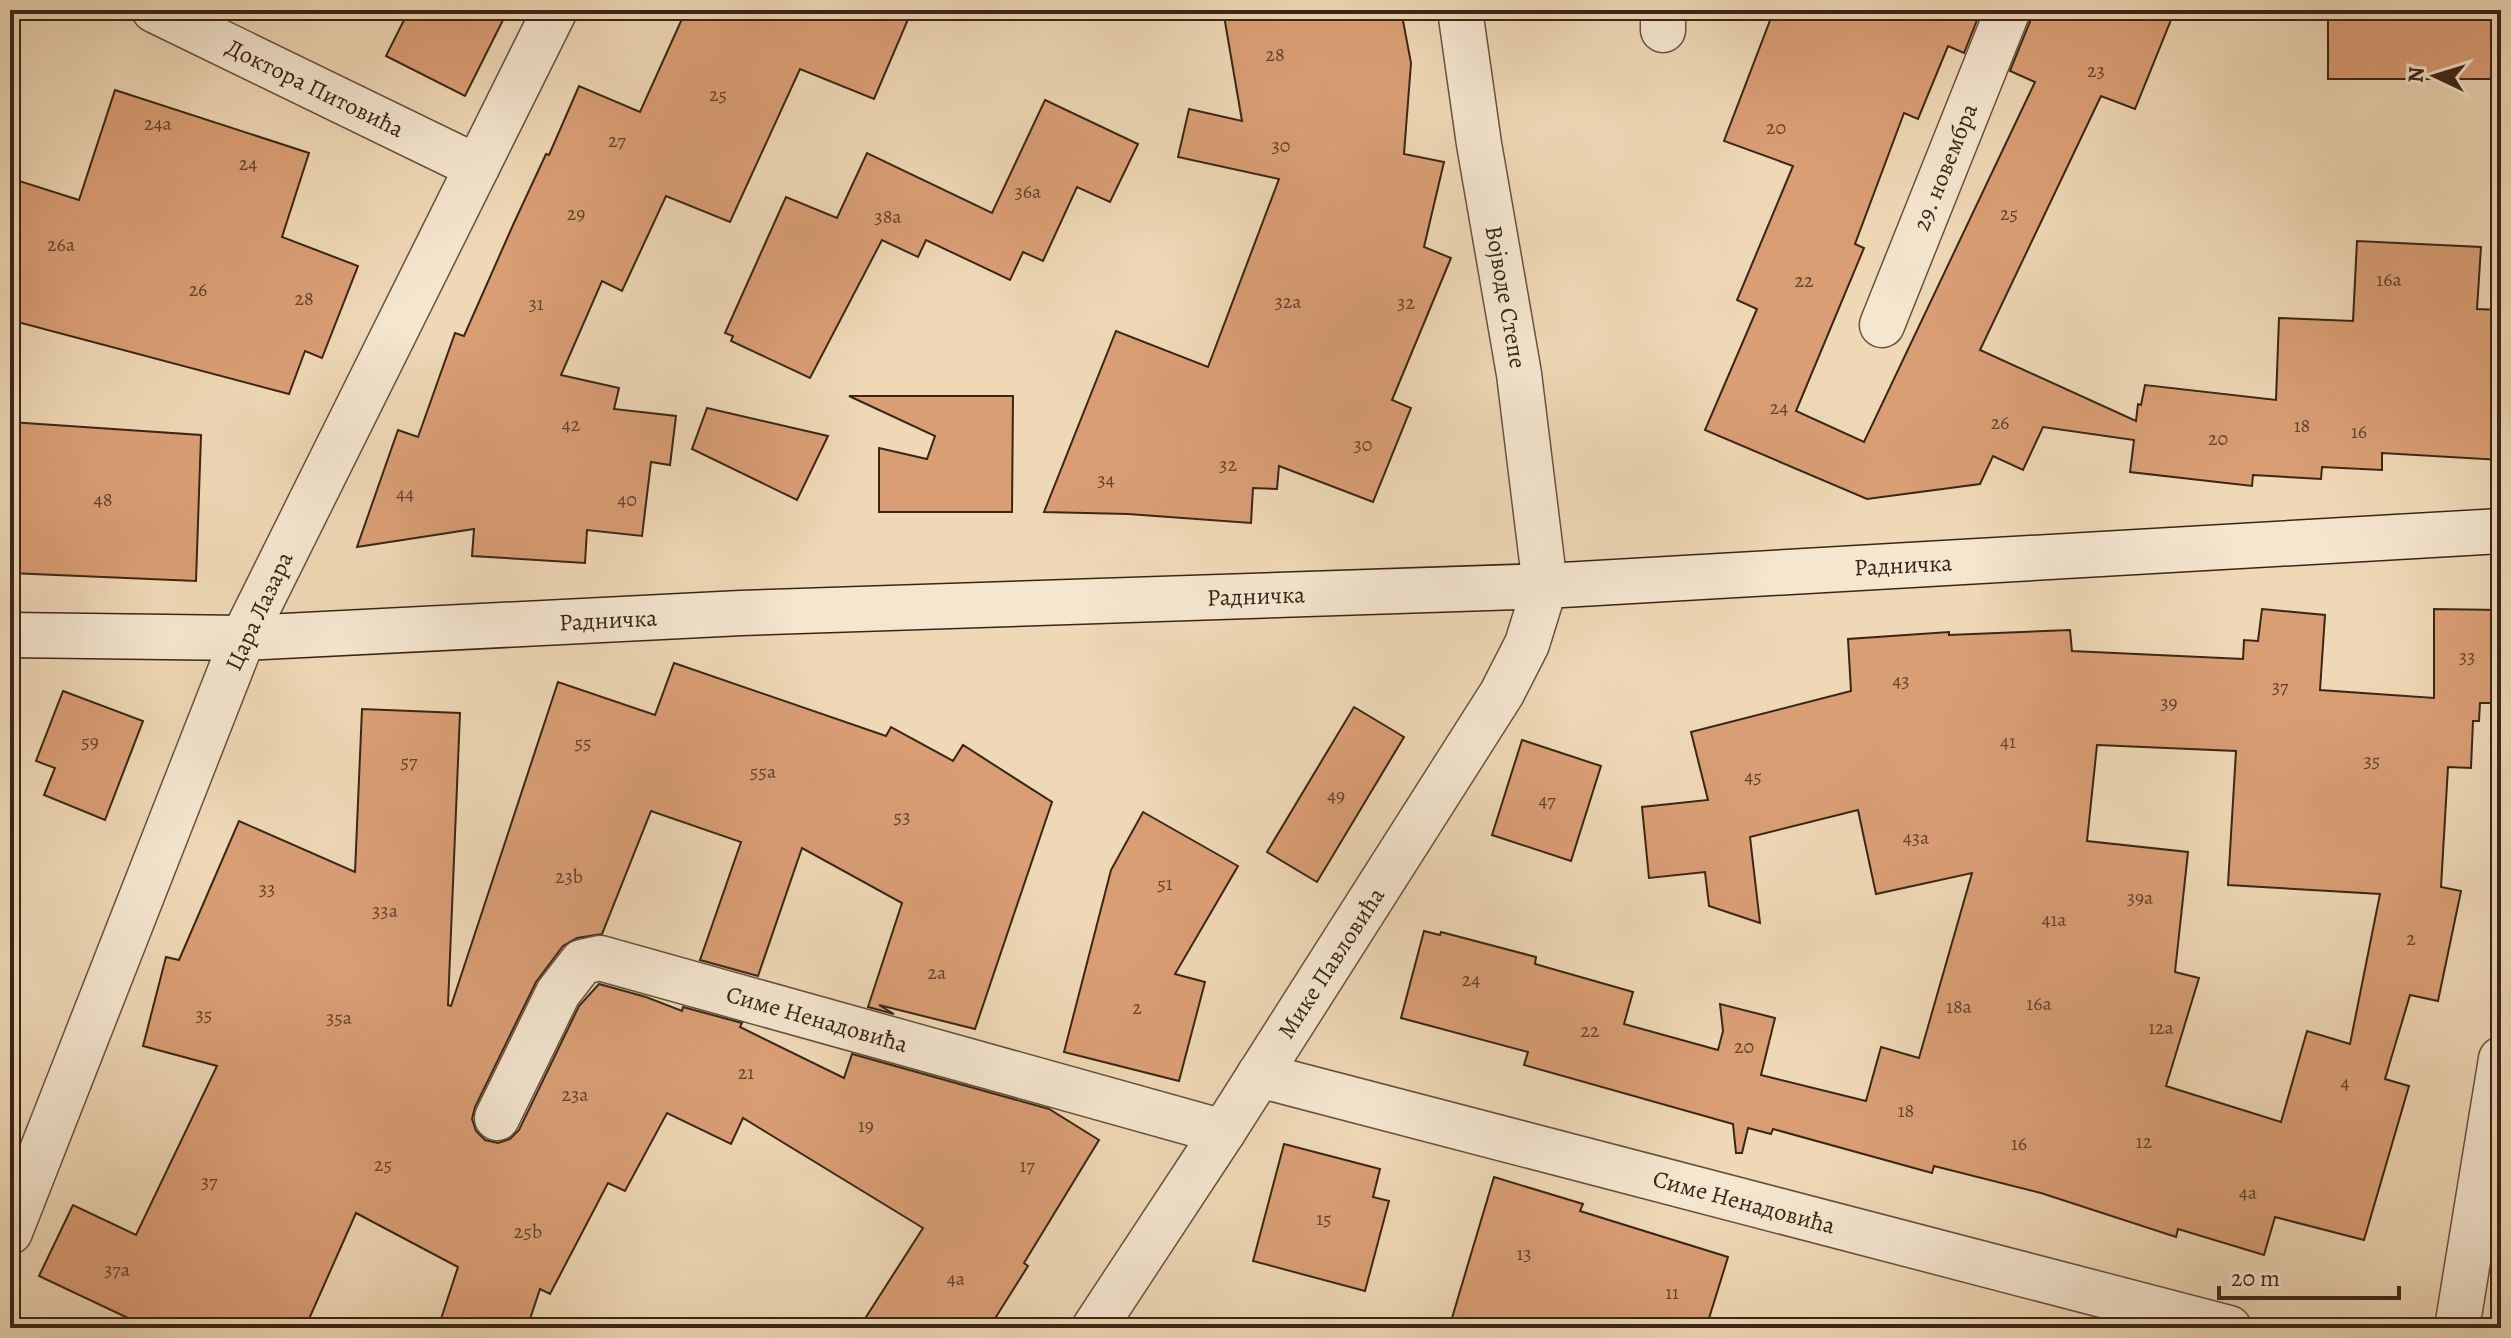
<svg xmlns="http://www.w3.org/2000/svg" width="2511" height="1338" viewBox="0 0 2511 1338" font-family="Alegreya,serif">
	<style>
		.building { fill: #da9e75; stroke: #3a2616; stroke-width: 2; fill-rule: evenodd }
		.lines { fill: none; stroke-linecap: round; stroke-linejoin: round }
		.street-casing { stroke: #67523e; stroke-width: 47 }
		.secondary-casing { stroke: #3a2616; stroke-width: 47 }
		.street { stroke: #f5e6d0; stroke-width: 44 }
		.secondary { stroke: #f5e6d0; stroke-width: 44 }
		.labels { text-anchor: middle; stroke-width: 6; stroke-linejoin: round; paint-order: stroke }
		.number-label { font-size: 20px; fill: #62442e }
		.street-label { font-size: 24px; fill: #3a2616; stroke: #f5e6d0 }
	</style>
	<rect width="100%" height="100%" fill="#efd8b6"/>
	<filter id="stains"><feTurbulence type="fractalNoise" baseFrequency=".0025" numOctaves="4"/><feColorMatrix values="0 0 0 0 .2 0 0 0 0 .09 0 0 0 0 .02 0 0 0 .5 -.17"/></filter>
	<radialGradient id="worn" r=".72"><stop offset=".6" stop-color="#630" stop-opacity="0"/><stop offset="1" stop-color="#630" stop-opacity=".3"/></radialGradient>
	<g class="building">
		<polygon points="409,10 508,10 465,96 386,56"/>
		<polygon points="686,10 912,10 874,99 800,69 730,222 666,196 622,291 602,281 561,375 619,388 614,409 676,416 670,465 651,462 642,536 587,530 585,563 472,556 474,529 357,547 398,430 418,437 455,333 464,336 513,225 546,154 549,155 579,86 640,112"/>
		<polygon points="1223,10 1401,10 1411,63 1404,154 1444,162 1424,247 1451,258 1392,400 1411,408 1373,502 1279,466 1277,489 1253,488 1251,523 1128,514 1044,512 1116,331 1208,367 1279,179 1178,157 1189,109 1242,121"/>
		<polygon points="1774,10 1981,10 1964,53 1948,46 1918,119 1904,113 1855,244 1864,248 1796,411 1864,442 2035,82 2010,71 2031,19 2032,10 2175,10 2135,109 2101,96 1980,350 2136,421 2138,404 2141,405 2145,385 2276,400 2279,318 2353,321 2357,241 2481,247 2477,309 2501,310 2501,460 2382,453 2382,470 2322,467 2321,479 2253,475 2252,486 2130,472 2134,440 2043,427 2023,470 1993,456 1980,484 1867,499 1705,430 1757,309 1737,300 1793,166 1724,141"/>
		<rect x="2328" y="10" width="173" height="69"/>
		<polygon points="115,90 309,153 282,237 358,266 322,358 305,351 289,394 10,320 10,178 79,200"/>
		<polygon points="1045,100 1138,144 1110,202 1077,187 1043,261 1023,252 1010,280 926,240 918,257 882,240 810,378 731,341 733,336 725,333 786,197 837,218 867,153 992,213"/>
		<polygon points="849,396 1013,396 1012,512 879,512 879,448 927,459 935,436"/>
		<polygon points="707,408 828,436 797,500 692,449"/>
		<polygon points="10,422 201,435 196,581 10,573"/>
		<path d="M2262,609L2325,615L2320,690L2434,698V609L2501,610V703H2480L2479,721H2473L2471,768L2448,767L2441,887L2461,891L2438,1001L2410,995L2385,1079L2409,1086L2364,1240L2275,1217L2264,1255L2178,1229L2176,1237L2041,1193L1934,1166L1932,1173L1773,1129L1771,1134L1748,1128L1742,1153H1736L1733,1124L1524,1065L1528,1052L1401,1018L1424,931L1440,935L1441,932L1536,957L1535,964L1633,992L1624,1024L1718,1050L1723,1031L1720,1004L1775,1018L1761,1075L1866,1101L1881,1047L1919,1058L1972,873L1876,894L1858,810L1750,837L1760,923L1709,906L1705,872L1649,878L1642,807L1708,800L1691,732L1851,691L1848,639L1949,632V635L2070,630L2072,651L2243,659L2244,640L2258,641ZM2097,745L2236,751L2228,885L2380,894L2350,1044L2307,1031L2281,1122L2166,1086L2199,978L2175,972L2188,852L2087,841Z"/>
		<polygon points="674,663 886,736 891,727 953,761 963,745 1052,802 975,1029 879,1005 894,1014 868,1007 902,903 802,848 758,976 700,960 741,842 651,811 602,934 577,938 563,946 536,982 475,1107 472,1119 476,1131 485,1140 498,1143 510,1139 519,1130 579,1006 599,984 646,997 682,1011 683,1007 742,1023 740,1027 844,1078 852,1054 1049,1109 1099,1140 1024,1263 1028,1266 989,1328 859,1328 923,1228 743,1118 731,1144 667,1113 625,1191 608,1183 550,1294 540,1289 527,1328 438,1328 458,1267 356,1213 305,1328 149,1328 39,1276 73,1205 136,1235 217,1066 143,1046 166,957 179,960 239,821 355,872 362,709 460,713 448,1005 451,1006 558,682 655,715"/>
		<polygon points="63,691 143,721 105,820 44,795 55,768 36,761"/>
		<polygon points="1354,707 1404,737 1317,882 1267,852"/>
		<polygon points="1522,740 1601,766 1571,861 1492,835"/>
		<polygon points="1143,812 1238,866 1175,974 1205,982 1179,1081 1064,1052 1111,870"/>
		<polygon points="1284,1144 1380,1169 1373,1197 1389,1201 1365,1291 1253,1261"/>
		<polygon points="1494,1177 1583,1204 1580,1211 1728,1257 1706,1328 1449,1328"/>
	</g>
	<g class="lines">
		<defs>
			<g id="street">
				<polyline points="154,10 477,167"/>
				<polyline points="1663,10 1663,30"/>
				<polyline points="1882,325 2008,10"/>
				<polyline points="1259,1075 2229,1328"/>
				<polyline points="497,1118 558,993 582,962 600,958 1223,1132"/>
				<polyline points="10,1232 243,638 555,10"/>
				<polyline points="1094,1328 1223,1132 1502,693 1527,644 1545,586 1519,374 1479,144 1460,10"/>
				<polyline points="2457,1328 2501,1059"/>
			</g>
			<polyline id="secondary" points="10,635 243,638 741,613 1545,586 2501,531"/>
		</defs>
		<use href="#street" class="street-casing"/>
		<use href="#secondary" class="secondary-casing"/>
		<use href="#street" class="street"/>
		<use href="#secondary" class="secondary"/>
	</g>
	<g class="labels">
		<g class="number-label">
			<text x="1275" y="61">28</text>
			<text x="2096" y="77">23</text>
			<text x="718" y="101">25</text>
			<text x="158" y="130">24a</text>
			<text x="1776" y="134">20</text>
			<text x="617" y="147">27</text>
			<text x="1281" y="152">30</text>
			<text x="248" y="170">24</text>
			<text x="1028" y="198">36a</text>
			<text x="576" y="220">29</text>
			<text x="2009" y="220">25</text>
			<text x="888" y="223">38a</text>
			<text x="61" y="251">26a</text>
			<text x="2389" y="286">16a</text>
			<text x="1804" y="287">22</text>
			<text x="198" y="296">26</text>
			<text x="304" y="305">28</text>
			<text x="1288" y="308">32a</text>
			<text x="1406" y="309">32</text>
			<text x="536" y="310">31</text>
			<text x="1779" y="414">24</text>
			<text x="2000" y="429">26</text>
			<text x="571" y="431">42</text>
			<text x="2302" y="432">18</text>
			<text x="2359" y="438">16</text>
			<text x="2218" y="445">20</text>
			<text x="1363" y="451">30</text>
			<text x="1228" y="471">32</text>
			<text x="1106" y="486">34</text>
			<text x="405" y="500">44</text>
			<text x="103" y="506">48</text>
			<text x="627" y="506">40</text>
			<text x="2467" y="663">33</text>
			<text x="1901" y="687">43</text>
			<text x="2280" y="693">37</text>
			<text x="2169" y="709">39</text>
			<text x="90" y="748">59</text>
			<text x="2008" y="748">41</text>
			<text x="583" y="749">55</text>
			<text x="2372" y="767">35</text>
			<text x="409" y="768">57</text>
			<text x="763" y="778">55a</text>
			<text x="1753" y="783">45</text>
			<text x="1336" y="802">49</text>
			<text x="1547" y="807">47</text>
			<text x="902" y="823">53</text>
			<text x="1916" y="844">43a</text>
			<text x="569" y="883">23b</text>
			<text x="1165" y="890">51</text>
			<text x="267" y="895">33</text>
			<text x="2140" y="904">39a</text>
			<text x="385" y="917">33a</text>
			<text x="2054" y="926">41a</text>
			<text x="2411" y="945">2</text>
			<text x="937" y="979">2a</text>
			<text x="1471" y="986">24</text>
			<text x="2039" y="1010">16a</text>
			<text x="1959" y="1013">18a</text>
			<text x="1137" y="1014">2</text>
			<text x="204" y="1021">35</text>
			<text x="339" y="1024">35a</text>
			<text x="2161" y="1034">12a</text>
			<text x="1590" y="1037">22</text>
			<text x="1744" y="1053">20</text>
			<text x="746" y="1079">21</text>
			<text x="2345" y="1089">4</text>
			<text x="575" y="1101">23a</text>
			<text x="1906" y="1117">18</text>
			<text x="866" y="1132">19</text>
			<text x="2144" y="1148">12</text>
			<text x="2019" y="1150">16</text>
			<text x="383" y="1171">25</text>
			<text x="1027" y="1172">17</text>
			<text x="209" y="1188">37</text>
			<text x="2248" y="1199">4a</text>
			<text x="1324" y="1225">15</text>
			<text x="528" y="1238">25b</text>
			<text x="1524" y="1260">13</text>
			<text x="117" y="1276">37a</text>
			<text x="956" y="1285">4a</text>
			<text x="1672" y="1299">11</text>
		</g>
		<g class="street-label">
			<text transform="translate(315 88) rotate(26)" y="8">Доктора Питовића</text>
			<text transform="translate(1945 167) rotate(-68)" y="8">29. новембра</text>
			<text transform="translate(1506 297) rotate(80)" y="8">Војводе Степе</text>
			<text transform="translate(1903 565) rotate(-3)" y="8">Радничка</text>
			<text transform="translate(1256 596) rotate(-2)" y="8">Радничка</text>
			<text transform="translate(259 611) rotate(-65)" y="8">Цара Лазара</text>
			<text transform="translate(608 620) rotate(-3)" y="8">Радничка</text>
			<text transform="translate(1331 963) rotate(-57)" y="8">Мике Павловића</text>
			<text transform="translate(817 1019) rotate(16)" y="8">Симе Ненадовића</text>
			<text transform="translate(1744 1202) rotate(15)" y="8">Симе Ненадовића</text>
		</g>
	</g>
	<rect width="2511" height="1338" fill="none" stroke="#efd8b6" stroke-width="40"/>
	<rect x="12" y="12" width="2487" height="1314" fill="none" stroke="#3a2616" stroke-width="4"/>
	<rect x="20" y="20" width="2471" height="1298" fill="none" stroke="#3a2616" stroke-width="2"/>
	<g transform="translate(2435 76) rotate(274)" stroke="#f5e6d0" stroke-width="6" paint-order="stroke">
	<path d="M0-6L14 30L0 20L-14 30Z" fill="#3a2616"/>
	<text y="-12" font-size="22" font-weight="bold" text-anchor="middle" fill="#3a2616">N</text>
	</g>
	<path d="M2219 1286v12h180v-12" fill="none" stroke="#3a2616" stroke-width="4"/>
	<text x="2231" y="1286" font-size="24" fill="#3a2616" stroke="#f5e6d0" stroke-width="6" paint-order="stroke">20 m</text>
	<rect width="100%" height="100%" filter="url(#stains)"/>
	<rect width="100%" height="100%" fill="url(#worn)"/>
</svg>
